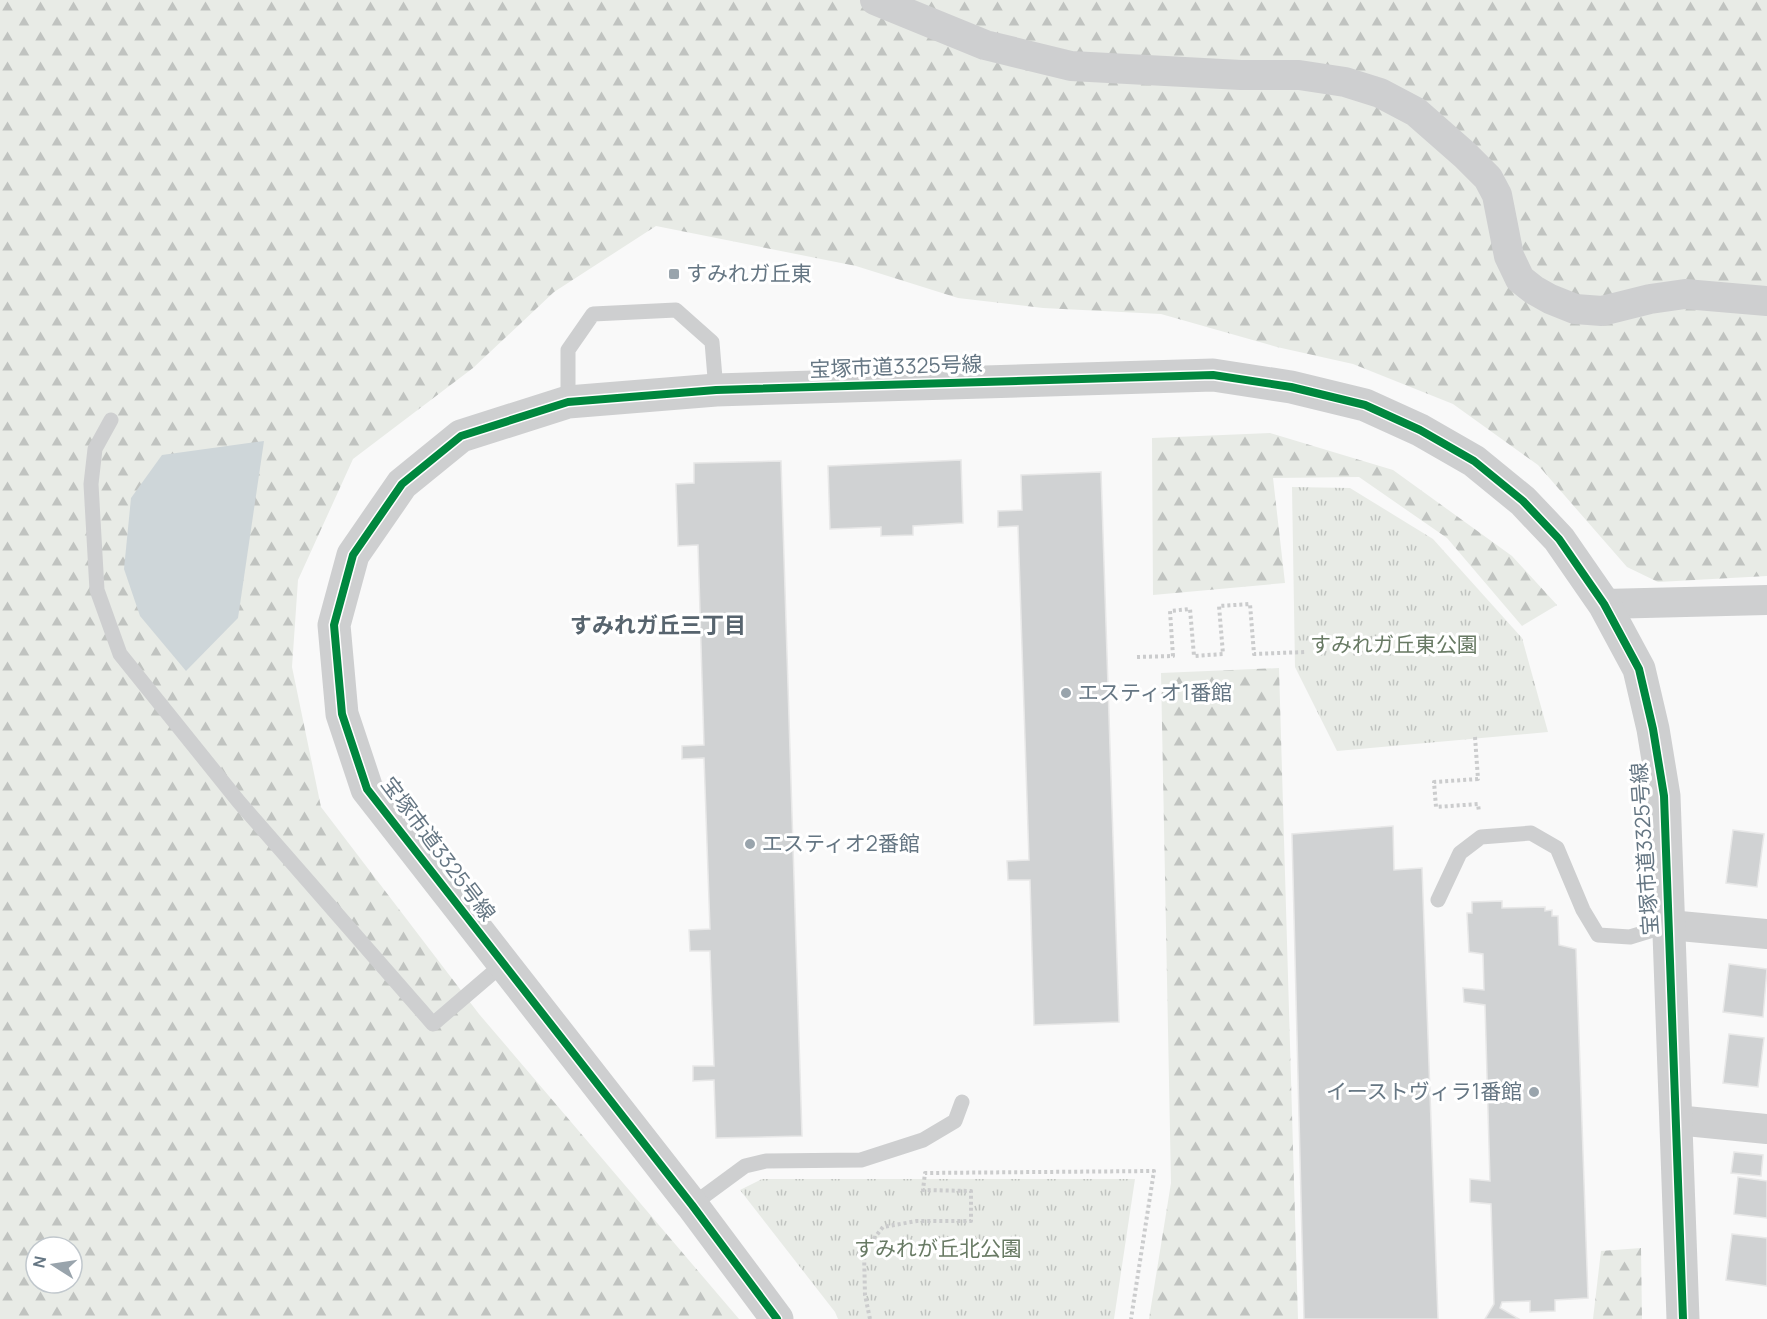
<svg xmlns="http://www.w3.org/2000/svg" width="1767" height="1319" viewBox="0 0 1767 1319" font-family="Manrope,'Noto Sans JP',sans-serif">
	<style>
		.forest { fill: url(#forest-firs); fill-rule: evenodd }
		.park { fill: url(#park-tufts) }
		.water { fill: #ced6d9 }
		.building { fill: #d0d2d3; stroke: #e8e8e8; stroke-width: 1.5 }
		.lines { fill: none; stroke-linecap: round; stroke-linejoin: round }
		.path { stroke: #cbcccd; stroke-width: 4; stroke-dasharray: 3 3; stroke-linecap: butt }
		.service { stroke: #cecfd0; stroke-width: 15 }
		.minor { stroke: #cecfd0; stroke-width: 30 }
		.tertiary { stroke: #cecfd0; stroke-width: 33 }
		.cycleway-casing { stroke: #fff; stroke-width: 11 }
		.cycleway { stroke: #00873e; stroke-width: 8 }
		.poi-dot { fill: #99a4ac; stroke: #fff; stroke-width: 2 }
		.labels { text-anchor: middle; stroke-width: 6; stroke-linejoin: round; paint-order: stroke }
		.poi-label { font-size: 21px; fill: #657683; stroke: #fff; text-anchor: start }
		.street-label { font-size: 21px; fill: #657683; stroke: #fff }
		.park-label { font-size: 21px; fill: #687a64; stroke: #fff }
		.neighbourhood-label { font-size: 22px; font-weight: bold; fill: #57646e; stroke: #fff }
	</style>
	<defs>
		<pattern id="forest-firs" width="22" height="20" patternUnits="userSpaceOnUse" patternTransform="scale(1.5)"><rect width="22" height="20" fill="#e8ebe6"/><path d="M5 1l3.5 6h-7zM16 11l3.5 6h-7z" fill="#c0c3c0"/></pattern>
		<pattern id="park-tufts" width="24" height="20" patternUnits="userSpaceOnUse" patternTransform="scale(1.5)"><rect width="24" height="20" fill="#e8ebe6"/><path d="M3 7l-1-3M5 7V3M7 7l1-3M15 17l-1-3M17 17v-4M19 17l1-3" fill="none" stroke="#c0c3c0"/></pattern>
	</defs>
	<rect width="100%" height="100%" fill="#f9f9f9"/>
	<g class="forest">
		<path d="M0,0H1767V576L1658,582L1627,567L1538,465L1453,404L1353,364L1277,347L1161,314L1043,308L958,298L856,266L656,226L554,292L473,368L353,459L298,580L292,667L321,807L479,1014L739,1319H0ZM36,1247H72V1283H36Z"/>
		<polygon points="1270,433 1393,470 1512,556 1557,605 1522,626 1447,538 1359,477 1273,478 1285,583 1153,595 1152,438"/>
		<polygon points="1279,668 1298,1319 1149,1319 1171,1183 1161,673"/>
		<polygon points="1641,1248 1642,1319 1593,1319 1601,1251"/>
	</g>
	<g class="park">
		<polygon points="1292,487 1350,488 1433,539 1522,638 1548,732 1337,751 1295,667"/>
		<polygon points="762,1179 1135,1179 1114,1319 838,1319 835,1312 740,1190"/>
	</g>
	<polygon class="water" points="264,441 238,618 186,671 140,616 124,569 131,498 162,455"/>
	<g class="building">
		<polygon points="961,460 963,523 913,526 913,535 881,536 881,527 830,529 828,466"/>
		<polygon points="781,461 802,1136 716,1138 714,1080 693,1081 693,1066 714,1066 710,951 690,951 689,930 710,929 704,758 682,759 682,746 704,745 698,545 678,546 676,484 694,483 694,463"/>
		<polygon points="1101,472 1119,1022 1034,1025 1030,880 1008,880 1007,861 1029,860 1018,526 998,527 998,511 1022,510 1021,475"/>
		<polygon points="1393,826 1394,870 1422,868 1438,1319 1304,1319 1292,834"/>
		<polygon points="1733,830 1764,834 1757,887 1726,883"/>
		<polygon points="1502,901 1502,908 1545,907 1545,911 1552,910 1552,916 1558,916 1559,945 1576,949 1588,1298 1555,1300 1555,1311 1530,1312 1530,1301 1502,1302 1500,1308 1519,1319 1485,1319 1494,1304 1491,1204 1470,1202 1470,1179 1490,1181 1485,1005 1464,1002 1463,988 1484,990 1483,954 1469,952 1467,913 1472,913 1472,902"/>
		<polygon points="1729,964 1767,969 1763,1017 1723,1012"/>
		<polygon points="1729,1034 1764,1038 1758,1087 1723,1083"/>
		<polygon points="1734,1152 1763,1155 1761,1176 1731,1173"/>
		<polygon points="1738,1177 1767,1181 1767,1218 1734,1214"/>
		<polygon points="1732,1234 1767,1238 1767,1286 1726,1280"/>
	</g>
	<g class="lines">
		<g class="path">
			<polyline points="1137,657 1173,656 1170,611 1190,609 1194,656 1223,654 1219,606 1250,604 1254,654 1305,652"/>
			<polyline points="1475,737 1478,779 1434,782 1436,807 1478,804 1479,812"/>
			<polyline points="870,1319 865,1295 864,1251 883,1227 917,1221 971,1221 971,1191 923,1190 925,1173 1154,1171 1131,1319"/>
		</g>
		<g class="service">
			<polyline points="568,402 568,350 593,314 676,310 712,342 716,390"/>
			<polyline points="111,420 95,449 91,484 97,590 120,654 239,802 433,1024 503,964"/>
			<polyline points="1438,900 1460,853 1481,837 1531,833 1557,848 1583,910 1598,935 1630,937 1669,925"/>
			<polyline points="692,1205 745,1166 766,1161 861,1160 923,1140 955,1121 962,1102"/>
		</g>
		<g class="minor">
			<polyline points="875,0 985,45 1071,66 1241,75 1299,75 1345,82 1380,93 1416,112 1465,155 1488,178 1497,195 1509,256 1520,279 1534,290 1550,299 1575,309 1602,311 1650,299 1685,294 1767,301"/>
			<polyline points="1604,604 1767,600"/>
			<polyline points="1669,925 1767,934"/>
			<polyline points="1676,1120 1767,1129"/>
		</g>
		<polyline class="tertiary" points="777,1319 692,1205 367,789 342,714 334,625 353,555 402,484 461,436 568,402 716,390 1213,375 1291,387 1365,405 1420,430 1474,461 1523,501 1559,539 1604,604 1639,669 1653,729 1664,796 1683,1319"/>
		<defs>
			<polyline id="cycleway" points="777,1319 692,1205 367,789 342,714 334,625 353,555 402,484 461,436 568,402 716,390 1213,375 1291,387 1365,405 1420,430 1474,461 1523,501 1559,539 1604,604 1639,669 1653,729 1664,796 1683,1319"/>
		</defs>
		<use href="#cycleway" class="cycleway-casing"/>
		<use href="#cycleway" class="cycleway"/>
	</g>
	<g class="poi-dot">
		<rect x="668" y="268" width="12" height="12" rx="3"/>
		<circle cx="1066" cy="693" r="6"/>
		<circle cx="750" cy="844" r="6"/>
		<circle cx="1534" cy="1092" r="6"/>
	</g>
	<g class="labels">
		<g class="poi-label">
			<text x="686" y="281">すみれガ丘東</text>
			<text x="1078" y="700">エスティオ1番館</text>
			<text x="762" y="851">エスティオ2番館</text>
			<text x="1522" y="1099" text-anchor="end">イーストヴィラ1番館</text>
		</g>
		<g class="street-label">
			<text transform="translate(896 367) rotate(-2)" y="7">宝塚市道3325号線</text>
			<text transform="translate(438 849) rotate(53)" y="7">宝塚市道3325号線</text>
			<text transform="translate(1645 849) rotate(-94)" y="7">宝塚市道3325号線</text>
		</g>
		<g class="park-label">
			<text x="1394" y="652">すみれガ丘東公園</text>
			<text x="938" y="1256">すみれが丘北公園</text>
		</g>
		<g class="neighbourhood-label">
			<text x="658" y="633">すみれガ丘三丁目</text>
		</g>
	</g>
	<g transform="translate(54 1265) rotate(282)"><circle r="28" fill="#ffffff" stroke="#c1c8cd" stroke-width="1.5"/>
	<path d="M0-4.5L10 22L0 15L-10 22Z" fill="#99a4ac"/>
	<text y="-9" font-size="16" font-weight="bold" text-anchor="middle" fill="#657683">N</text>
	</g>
</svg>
